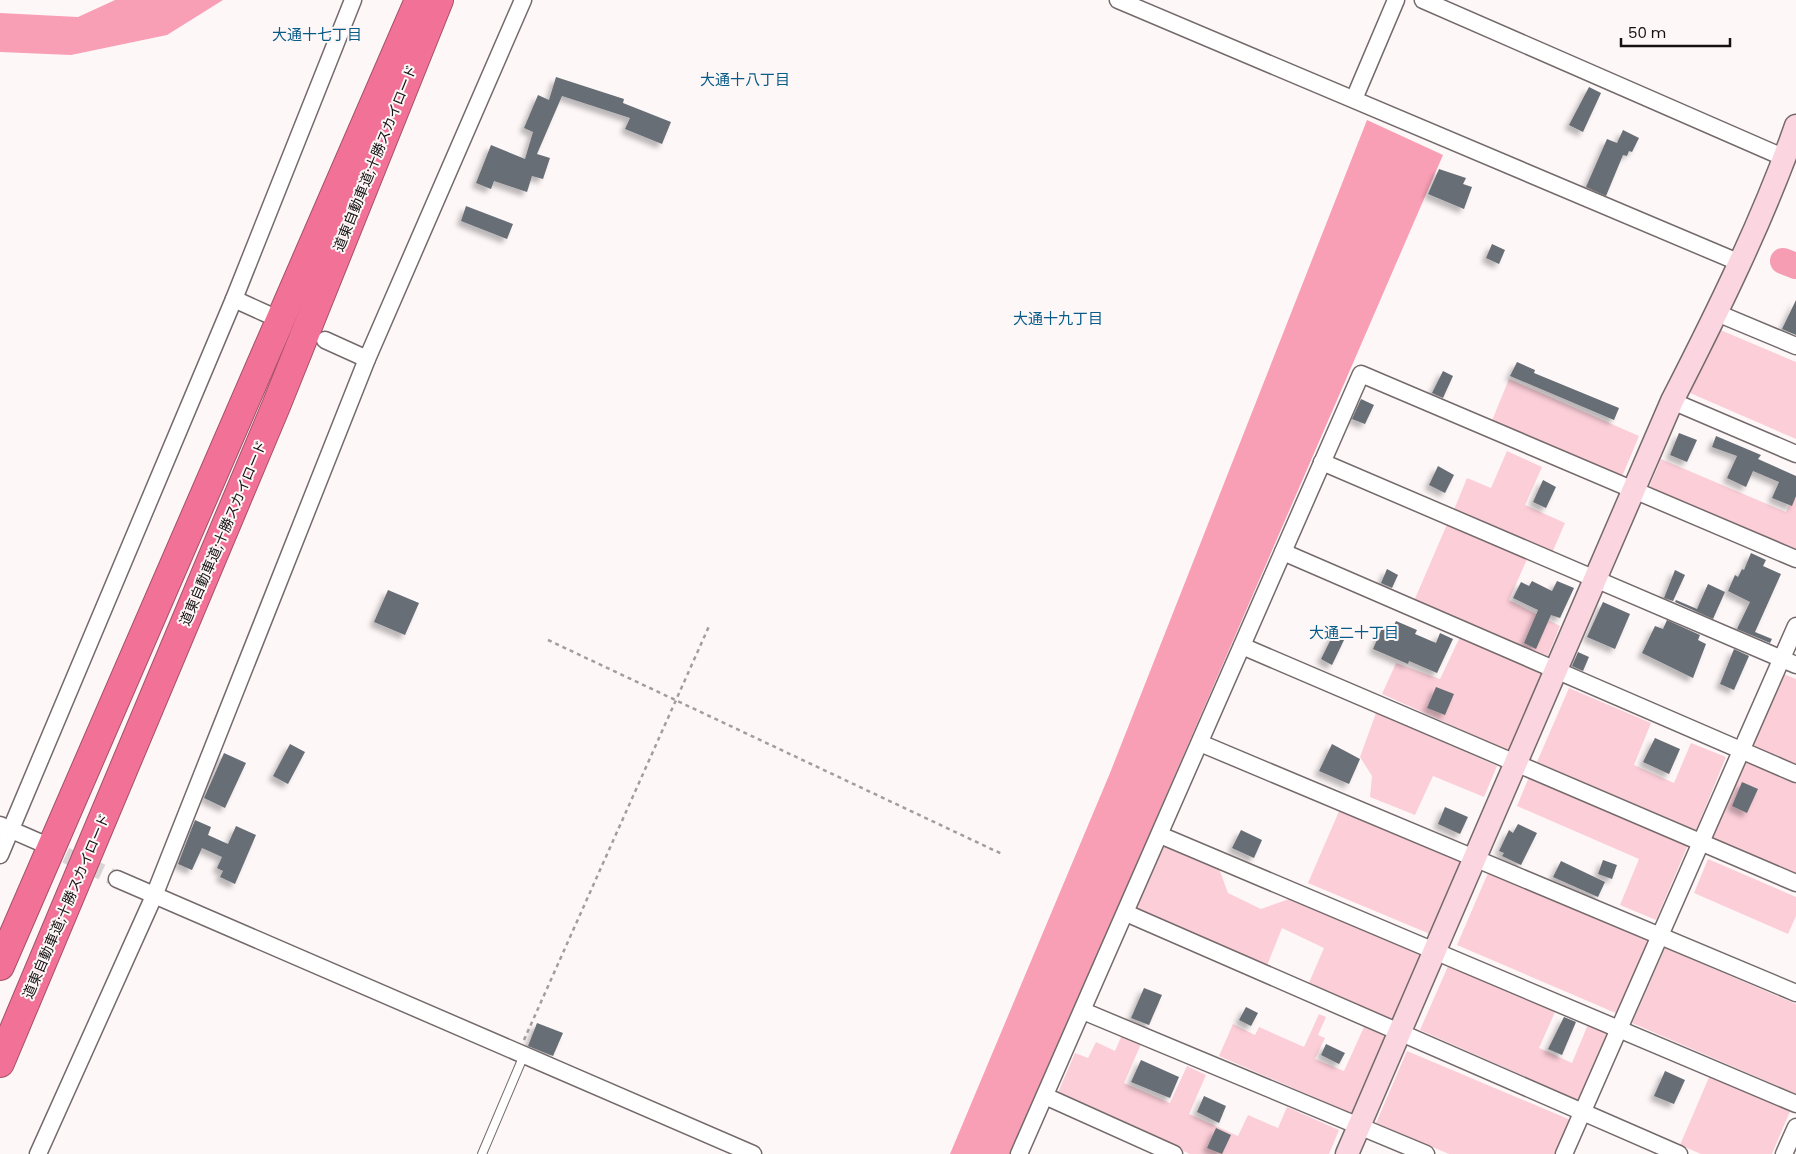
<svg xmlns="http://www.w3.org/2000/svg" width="1796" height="1154" viewBox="0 0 1796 1154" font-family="Poppins,'Noto Sans JP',sans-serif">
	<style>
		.green { fill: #fcced8 }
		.forest { fill: #f99fb5 }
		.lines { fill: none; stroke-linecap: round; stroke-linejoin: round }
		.river { stroke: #f79db3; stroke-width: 26 }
		.building { fill: #676e74; filter: url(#shadow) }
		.street-tunnel { stroke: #dbd4d6; stroke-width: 16; stroke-dasharray: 16 8; stroke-linecap: butt }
		.lane-casing { stroke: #746a6c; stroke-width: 10 }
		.street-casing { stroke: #746a6c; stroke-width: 19 }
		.secondary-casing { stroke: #746a6c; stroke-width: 25 }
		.highway-casing { stroke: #a45068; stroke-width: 30 }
		.path { stroke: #a39d9e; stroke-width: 2.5; stroke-dasharray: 4 4; stroke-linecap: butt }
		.lane { stroke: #fff; stroke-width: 8 }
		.street { stroke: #fff; stroke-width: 16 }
		.secondary { stroke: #fbd5e0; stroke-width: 22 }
		.highway { stroke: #f17296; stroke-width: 28 }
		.labels { text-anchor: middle; stroke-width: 4; stroke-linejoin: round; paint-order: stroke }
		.street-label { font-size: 14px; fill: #151112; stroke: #fef7f8 }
		.neighbourhood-label { font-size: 15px; fill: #075b87; stroke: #fef7f8 }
	</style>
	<defs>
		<filter id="shadow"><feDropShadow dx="-4.5" dy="4.5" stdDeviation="2.5" flood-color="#0004"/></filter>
	</defs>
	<rect width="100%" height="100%" fill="#fef7f8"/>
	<g class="green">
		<polygon points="1718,329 1796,362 1796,439 1690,393"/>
		<polygon points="1509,379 1639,436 1621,479 1491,423"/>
		<polygon points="1507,451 1542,467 1525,505 1565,523 1552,553 1453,512 1467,478 1491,488"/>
		<polygon points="1661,459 1786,512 1796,489 1796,553 1648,490"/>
		<polygon points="1448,522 1528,557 1509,600 1560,626 1547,658 1414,601"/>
		<polygon points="1460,637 1545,670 1509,751 1382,694 1396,663 1440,679"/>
		<polygon points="1781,673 1796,679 1796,766 1750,745"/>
		<polygon points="1569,688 1651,723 1634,765 1674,783 1691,743 1726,757 1696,830 1537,762"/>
		<polygon points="1376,713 1497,766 1484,797 1433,776 1415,815 1370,797 1372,776 1360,757"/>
		<polygon points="1742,761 1796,784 1796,876 1709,839"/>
		<polygon points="1529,777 1688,845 1656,920 1620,905 1639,859 1517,806"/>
		<polygon points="1340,809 1461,860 1430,934 1308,883"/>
		<polygon points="1165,841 1218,866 1228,893 1261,909 1292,898 1421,953 1392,1020 1308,985 1324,948 1282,928 1266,968 1134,909"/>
		<polygon points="1708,859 1796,897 1796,916 1788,934 1694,893"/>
		<polygon points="1488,873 1649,941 1618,1014 1457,945"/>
		<polygon points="1665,948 1796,1004 1796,1094 1632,1023"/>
		<polygon points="1449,964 1555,1012 1539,1048 1572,1063 1589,1022 1610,1031 1580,1101 1420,1030"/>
		<polygon points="1319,1014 1326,1017 1318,1035 1325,1038 1315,1059 1344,1071 1364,1027 1385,1036 1351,1113 1219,1056 1233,1024 1255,1035 1259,1027 1304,1047"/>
		<polygon points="1122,1035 1141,1044 1124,1083 1170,1103 1187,1066 1206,1075 1189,1114 1238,1136 1248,1115 1278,1128 1287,1107 1339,1130 1329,1154 1190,1154 1057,1095 1075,1053 1088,1058 1096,1042 1115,1051"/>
		<polygon points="1407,1051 1573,1121 1558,1154 1449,1154 1376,1123"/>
		<polygon points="1710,1075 1791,1109 1772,1154 1701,1154 1680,1145"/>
	</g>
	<g class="forest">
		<polygon points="115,0 223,0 167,35 71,55 0,52 0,13 78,17"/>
		<polygon points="1367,120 1443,155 1011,1154 950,1154 1110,773"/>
	</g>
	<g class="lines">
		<polyline class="river" points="1783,261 1796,266"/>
	</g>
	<g class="building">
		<polygon points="556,77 624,99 623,103 671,122 662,144 625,129 630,118 562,96 537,154 550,158 543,179 532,176 527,192 494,181 491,189 476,183 491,145 525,159 533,132 524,128 538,95 549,100"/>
		<polygon points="1589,87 1601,93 1583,132 1569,125"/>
		<polygon points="1623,130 1639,138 1632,152 1629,151 1627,156 1623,155 1606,196 1586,187 1607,139 1617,143"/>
		<polygon points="1439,169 1466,178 1463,184 1472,187 1464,209 1428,194"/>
		<polygon points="466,206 513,224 507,239 461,221"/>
		<polygon points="1492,244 1505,250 1499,264 1486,258"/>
		<polygon points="1796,300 1796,335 1782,329"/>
		<polygon points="1517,362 1535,370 1534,373 1619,408 1614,420 1510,376"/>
		<polygon points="1443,371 1453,376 1443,398 1432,393"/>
		<polygon points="1361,399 1374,405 1365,424 1352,419"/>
		<polygon points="1679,433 1697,440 1687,462 1670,455"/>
		<polygon points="1716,436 1761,455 1758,459 1796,476 1796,496 1792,506 1772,498 1779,482 1753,471 1746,487 1727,478 1737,456 1712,447"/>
		<polygon points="1438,466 1454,475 1445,493 1429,485"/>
		<polygon points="1543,480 1556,487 1546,508 1533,502"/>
		<polygon points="1751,553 1766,560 1763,566 1781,574 1755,632 1772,639 1770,643 1737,629 1750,602 1728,591 1735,575 1738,577 1742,569 1744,570"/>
		<polygon points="1387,569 1398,575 1392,588 1381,583"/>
		<polygon points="1675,570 1685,575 1673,601 1664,598"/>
		<polygon points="1532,581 1552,591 1557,581 1574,588 1560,618 1551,615 1536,649 1524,643 1538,610 1513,598 1521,582 1529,586"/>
		<polygon points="1708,584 1725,592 1713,619 1675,602 1676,600 1697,609"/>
		<polygon points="388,590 419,603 405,635 374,622"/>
		<polygon points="1603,602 1630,614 1615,649 1587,637"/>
		<polygon points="1667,620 1700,635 1698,640 1706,644 1693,678 1642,653 1655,626 1663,629"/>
		<polygon points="1396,621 1417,630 1415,634 1436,643 1440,633 1453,639 1437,673 1409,661 1408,664 1373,649 1382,628 1391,632"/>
		<polygon points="1334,633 1345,638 1332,665 1321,659"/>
		<polygon points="1734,649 1749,656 1734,690 1720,684"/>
		<polygon points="1578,652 1589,657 1583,671 1572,666"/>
		<polygon points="1436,687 1454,694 1445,715 1427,708"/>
		<polygon points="1655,738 1680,749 1669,774 1643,762"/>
		<polygon points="290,744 305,752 288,784 273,776"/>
		<polygon points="1332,744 1360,759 1349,784 1319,771"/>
		<polygon points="224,753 246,763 225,808 204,798"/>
		<polygon points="1742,782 1758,789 1747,813 1732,806"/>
		<polygon points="1445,807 1468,817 1460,834 1438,824"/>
		<polygon points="195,820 211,827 208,835 228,844 236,826 256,835 235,884 220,877 223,871 217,868 222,857 202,848 192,870 178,864"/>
		<polygon points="1518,824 1537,833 1521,865 1502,856 1504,853 1499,851 1509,830 1513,833"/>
		<polygon points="1241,830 1262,840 1254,858 1232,848"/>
		<polygon points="1603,860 1617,865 1612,879 1598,874"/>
		<polygon points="1561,861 1605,882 1598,897 1553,877"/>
		<polygon points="1144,988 1162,995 1149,1025 1131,1018"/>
		<polygon points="1246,1007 1258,1013 1251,1026 1239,1020"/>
		<polygon points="1564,1017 1576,1022 1562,1055 1548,1049"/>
		<polygon points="537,1023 563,1033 553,1056 528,1046"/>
		<polygon points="1326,1044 1345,1053 1339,1064 1321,1055"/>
		<polygon points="1141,1060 1179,1077 1170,1098 1131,1082"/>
		<polygon points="1665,1071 1685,1080 1674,1104 1654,1096"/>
		<polygon points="1204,1096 1226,1106 1219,1123 1197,1112"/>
		<polygon points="1216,1128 1231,1135 1222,1154 1207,1148"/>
	</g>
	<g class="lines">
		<polyline class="street-tunnel" points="44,845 117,879"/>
		<defs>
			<polyline id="lane" points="482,1154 524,1055"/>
			<g id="street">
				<polyline points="1118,0 1738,262"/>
				<polyline points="1423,0 1785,158"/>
				<polyline points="1354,99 1396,0"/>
				<polyline points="234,299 267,314"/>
				<polyline points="1717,313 1796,346"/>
				<polyline points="325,340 367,359"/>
				<polyline points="1672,401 1796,454"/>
				<polyline points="1322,462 1796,665"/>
				<polyline points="1283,552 1796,774"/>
				<polyline points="1242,646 1796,883"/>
				<polyline points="1200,743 1796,993"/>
				<polyline points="0,825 39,842"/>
				<polyline points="1160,835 1796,1104"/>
				<polyline points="0,855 234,299 353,0"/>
				<polyline points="117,879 753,1154"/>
				<polyline points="1126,913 1679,1154"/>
				<polyline points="1083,1011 1426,1154"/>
				<polyline points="1045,1096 1174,1154"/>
				<polyline points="38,1154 154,896 367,359 523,0"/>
				<polyline points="1019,1154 1361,374 1796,559"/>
				<polyline points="1564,1154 1796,626"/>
				<polyline points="1784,1154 1796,1127"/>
			</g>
			<path id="secondary" d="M1347,1154L1672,401C1717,313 1763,220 1796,126"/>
			<g id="highway">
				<polyline points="0,966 419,0"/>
				<polyline points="0,1063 276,406 439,0"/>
			</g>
		</defs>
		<use href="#lane" class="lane-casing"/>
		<use href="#street" class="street-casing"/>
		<use href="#secondary" class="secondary-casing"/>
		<use href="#highway" class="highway-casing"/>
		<g class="path">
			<polyline points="548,640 1002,854"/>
			<polyline points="524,1040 710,624"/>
		</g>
		<use href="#lane" class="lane"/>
		<use href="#street" class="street"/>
		<use href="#secondary" class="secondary"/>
		<use href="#highway" class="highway"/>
	</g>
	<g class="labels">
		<g class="street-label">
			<text transform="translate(375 158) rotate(-68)" y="5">道東自動車道;十勝スカイロード</text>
			<text transform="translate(223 533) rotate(-67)" y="5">道東自動車道;十勝スカイロード</text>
			<text transform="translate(66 906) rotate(-67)" y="5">道東自動車道;十勝スカイロード</text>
		</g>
		<g class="neighbourhood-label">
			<text x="317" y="40">大通十七丁目</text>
			<text x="745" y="85">大通十八丁目</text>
			<text x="1058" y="324">大通十九丁目</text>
			<text x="1354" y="638">大通二十丁目</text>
		</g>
	</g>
	<path d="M1621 38v8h109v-8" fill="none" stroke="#151112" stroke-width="2.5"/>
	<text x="1628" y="38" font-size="15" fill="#151112" stroke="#fef7f8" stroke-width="4" paint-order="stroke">50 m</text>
</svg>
